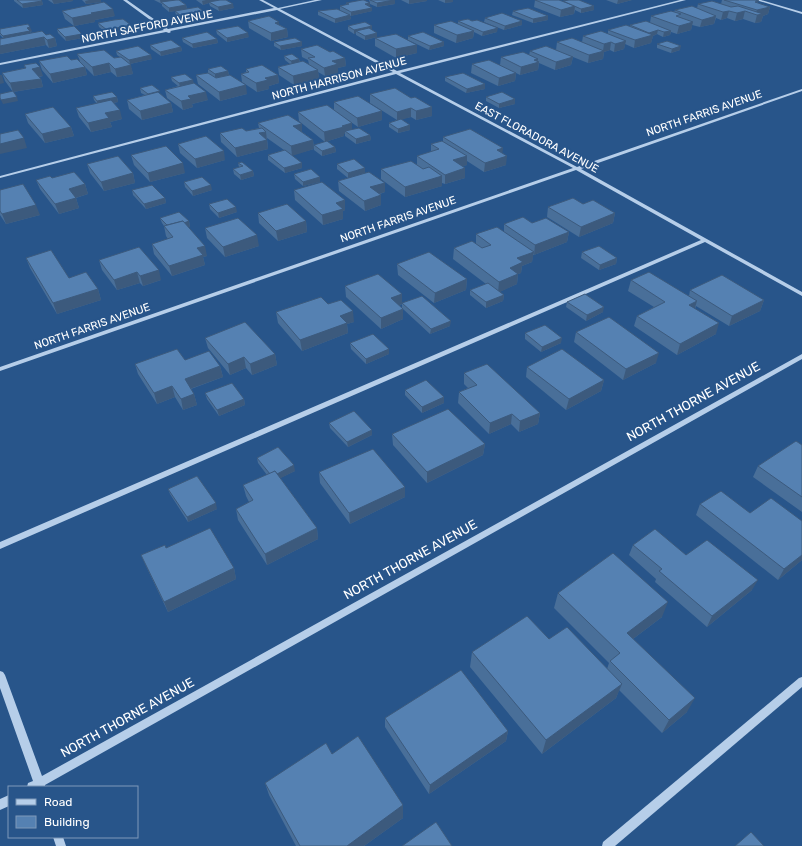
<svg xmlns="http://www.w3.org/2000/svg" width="802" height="846" viewBox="0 0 802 846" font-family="Rubik,sans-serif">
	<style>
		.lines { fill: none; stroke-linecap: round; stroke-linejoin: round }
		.minor { fill: #b6cee9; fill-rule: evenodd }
		.wall { fill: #496f99 }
		.shaded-wall { fill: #3c5a7d }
		.building { fill: #5581b2; stroke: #3c5a7d }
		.labels { text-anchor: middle; stroke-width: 4; stroke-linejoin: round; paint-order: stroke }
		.far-street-label { font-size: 11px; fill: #fff; stroke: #28558a }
		.street-label { font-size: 13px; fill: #fff; stroke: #28558a }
	</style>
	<rect width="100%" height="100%" fill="#28558a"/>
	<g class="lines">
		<g class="minor">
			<polygon points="123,0 127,0 168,29 274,8 259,0 263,0 278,8 315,0 322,0 280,9 397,71 680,0 686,0 400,73 577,167 802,89 802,91 581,169 802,292 802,296 705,242 0,549 0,542 701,240 576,170 0,371 0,367 573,168 396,74 0,178 0,176 393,72 277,10 170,31 171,32 169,33 166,32 0,65 0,63 164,30"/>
			<polygon points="756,0 761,0 802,12 802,14"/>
			<polygon points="802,354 802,359 45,785 45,787 27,787 28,783 33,781 0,688 0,671 3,672 5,675 42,776"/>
			<polygon points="802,677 802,687 615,846 602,846 603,842 799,678"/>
			<polygon points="9,795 9,806 0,810 0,799"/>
			<polygon points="53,837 63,837 66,846 56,846"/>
		</g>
	</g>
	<g class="wall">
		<polygon points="14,0 41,0 42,1 43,5 23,8 14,1"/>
		<polygon points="48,0 73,0 73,1 54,4"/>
		<polygon points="82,0 101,0 101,2 86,4"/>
		<polygon points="154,0 182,0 180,0 186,5 187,9 169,12 162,6 162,4"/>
		<polygon points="196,0 226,0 234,8 219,11 210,6 209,3 203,5"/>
		<polygon points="369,0 395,4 377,7 370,4 370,7 372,8 372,11 350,16 351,19 335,23 318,15 318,11 340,10 340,6 347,5 346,3 370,3"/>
		<polygon points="401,0 427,0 427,1 409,4"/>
		<polygon points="438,0 453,0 453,2 445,3"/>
		<polygon points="535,0 563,1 594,6 594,10 581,13 575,10 574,14 560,17 534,7"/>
		<polygon points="606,0 632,0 617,4"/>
		<polygon points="722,0 755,0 758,3 770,7 768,14 763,16 761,22 755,23 743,19 735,21 727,18 721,20 716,18 714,24 700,27 692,25 691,30 677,34 671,32 670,35 663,37 657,34 653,36 651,43 634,48 625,44 624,49 614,52 610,50 604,52 603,59 588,63 573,57 571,65 555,70 539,63 538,70 520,75 516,73 515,81 498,86 471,73 472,64 500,65 501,57 529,55 530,51 556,50 557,42 582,42 583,36 608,34 608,30 630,26 630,25 650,23 651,16 674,12 675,10 697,8 698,4 721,4"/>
		<polygon points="62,11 115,16 95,20 95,22 74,26 65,19"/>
		<polygon points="175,11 203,11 204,15 181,19 176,15"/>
		<polygon points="513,11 548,16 548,20 533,23 512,15"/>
		<polygon points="485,18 522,21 522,25 504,30 484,22"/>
		<polygon points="248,21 280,25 287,29 288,37 271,41 249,28"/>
		<polygon points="458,21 497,32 482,36 474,32 473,38 456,43 434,33 434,25 458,24"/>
		<polygon points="98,23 132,29 108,34 99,27"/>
		<polygon points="348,26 372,26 372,30 377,33 377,37 365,40 356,35 356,33 354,34 348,30"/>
		<polygon points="0,29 32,31 30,32 31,33 46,35 55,38 57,46 49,48 46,45 0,54 0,39 3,38 0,35"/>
		<polygon points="57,29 82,34 83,38 66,41 58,33"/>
		<polygon points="216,30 249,37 227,42 217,34"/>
		<polygon points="408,36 444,46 429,50 408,40"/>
		<polygon points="182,38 217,39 218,43 193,48 183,42"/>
		<polygon points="375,38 417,53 396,58 375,46"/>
		<polygon points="274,42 302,42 302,46 281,50 274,46"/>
		<polygon points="657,44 680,50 671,53 657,48"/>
		<polygon points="150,45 181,47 182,51 161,56 151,49"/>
		<polygon points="301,49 330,52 345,58 346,66 338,68 338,73 325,76 318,72 319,78 294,85 279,75 278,67 290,64 285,60 284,56 299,59 300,62 309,64 308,60 302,57"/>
		<polygon points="116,51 152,59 130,64 133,74 117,77 111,72 94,76 85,67 87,75 53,83 42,70 39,61 71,60 80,61 77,54 114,58 120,57 117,55"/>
		<polygon points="24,65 43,76 39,77 41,79 43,87 13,92 5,81 2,73 25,68"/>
		<polygon points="208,69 228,71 229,75 247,94 220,101 198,84 196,75 208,73"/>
		<polygon points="246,69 278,75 279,83 269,86 269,89 257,92 242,82 241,74 246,72"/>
		<polygon points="171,77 194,83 208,100 192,104 193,107 183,110 167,98 165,90 178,86 172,81"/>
		<polygon points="445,77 485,84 485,89 466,93 445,81"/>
		<polygon points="140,88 160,94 171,103 173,112 142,120 129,109 127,100 145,95 141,93"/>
		<polygon points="370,94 411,98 432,107 432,116 416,120 411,117 401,119 410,130 398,133 389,127 389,123 397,120 370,103"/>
		<polygon points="93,96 117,97 118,102 113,103 122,119 110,122 112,127 91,132 79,117 76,108 97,104 94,100"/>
		<polygon points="486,97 515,99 515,104 499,108 486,101"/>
		<polygon points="334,102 382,120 358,127 338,113 352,123 352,130 370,135 371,140 356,144 345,136 345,134 344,134 344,136 325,142 299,121 298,112 334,111"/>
		<polygon points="25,114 71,127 74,136 45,143 28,123"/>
		<polygon points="258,123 302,132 313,140 314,149 292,155 302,168 285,173 268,160 268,155 284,150 267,138 268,149 237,157 221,142 220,133 246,131 259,128"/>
		<polygon points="443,137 502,153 506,165 484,172 467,161 467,165 462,166 465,178 445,184 442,183 442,186 405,197 381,179 381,169 417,165 417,156 431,152 431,144 443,141"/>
		<polygon points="178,144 225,160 197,168 180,153"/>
		<polygon points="314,145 335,147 336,152 322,156 314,150"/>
		<polygon points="131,155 185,173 150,182 134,165"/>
		<polygon points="238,163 253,171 254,176 241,180 234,174 233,169 239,167"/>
		<polygon points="87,164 133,173 135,183 104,191 90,173"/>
		<polygon points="337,164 365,173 385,192 380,194 381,195 381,205 365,211 339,191 338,181 358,175 348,178 337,169"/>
		<polygon points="294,174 320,182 303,186 295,179"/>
		<polygon points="52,178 85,184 88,194 76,198 79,208 59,214 40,189 36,180"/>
		<polygon points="184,182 212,190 193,196 185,187"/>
		<polygon points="0,190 40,215 6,224 0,215"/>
		<polygon points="132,190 165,198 166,203 146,209 133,195"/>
		<polygon points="294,190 345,200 345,210 343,211 343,219 323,225 295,200"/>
		<polygon points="209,204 237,212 219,218 210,209"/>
		<polygon points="583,204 615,213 613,223 579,237 547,217 548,207"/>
		<polygon points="258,213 306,221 307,232 278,241 259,223"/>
		<polygon points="160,218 189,221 190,227 188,227 207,256 203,257 205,265 172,276 154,254 152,244 168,239 166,236 164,226 162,223"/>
		<polygon points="532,223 569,232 567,242 534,255 533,255 532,262 522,266 521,273 518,274 517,284 499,292 504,295 503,301 486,308 470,295 470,290 486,284 453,259 454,248 476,244 476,234 504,231 504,224"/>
		<polygon points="205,228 259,246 225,257 207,238"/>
		<polygon points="582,252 617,258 616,264 599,270 581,258"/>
		<polygon points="26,258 69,278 98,289 101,300 57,314 30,268"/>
		<polygon points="99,260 161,280 143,286 140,283 117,290 102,270"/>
		<polygon points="397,264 467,279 466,290 434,303 398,275"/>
		<polygon points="631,280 689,296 690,290 764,300 760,311 729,326 696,306 695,309 716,334 677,355 634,326 637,316 654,307 628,291"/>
		<polygon points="345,286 402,304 399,306 402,308 402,303 450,326 430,334 403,309 403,319 381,329 346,297"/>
		<polygon points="567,302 603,312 586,321 566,307"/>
		<polygon points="328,304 354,322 347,324 348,333 302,351 278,323 276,312"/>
		<polygon points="576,332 656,363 623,380 574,342"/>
		<polygon points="525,333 561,343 541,352 525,339"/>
		<polygon points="205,338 275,354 277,365 252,375 246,368 230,375 208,348"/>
		<polygon points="350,343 389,354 366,364 351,349"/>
		<polygon points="185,360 220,366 223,377 191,389 194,394 197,405 183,410 175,397 157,404 138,374 135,364"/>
		<polygon points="527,367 604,380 601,391 566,410 526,377"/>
		<polygon points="464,373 540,413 538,424 519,432 511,424 489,434 458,403 459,392 468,388 464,384"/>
		<polygon points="405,390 444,397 444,403 422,413 405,395"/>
		<polygon points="205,393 244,399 245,405 219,416 207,399"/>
		<polygon points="329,423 372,435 348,447 330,428"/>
		<polygon points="392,434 485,444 483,455 427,483 393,445"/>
		<polygon points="802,445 802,512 753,477 758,466"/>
		<polygon points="257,458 295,471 280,478 317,528 318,539 267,565 238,520 236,509 249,502 246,496 243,485 267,475 258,463"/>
		<polygon points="319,472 405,487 405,497 350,524 320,483"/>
		<polygon points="168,489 217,509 188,522 170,494"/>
		<polygon points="700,504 802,521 802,560 778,580 696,515"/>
		<polygon points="633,545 686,555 752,590 707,627 655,582 656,579 629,555"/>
		<polygon points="166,548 234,568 236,579 168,612 146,566 141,555"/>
		<polygon points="558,593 662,617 633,639 687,712 662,733 619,690 616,698 542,754 470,667 472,652 549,639 607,669 609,663 554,608"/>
		<polygon points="385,718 508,731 506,741 429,794 385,727"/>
		<polygon points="332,754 403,805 403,818 364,846 296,846 269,795 265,783"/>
	</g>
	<g class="shaded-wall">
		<polygon points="52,0 73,0 73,1 54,4"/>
		<polygon points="89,0 101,0 101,2 86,4 85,1"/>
		<polygon points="160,0 182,0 163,4 161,2 161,4"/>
		<polygon points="206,0 223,0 209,2 209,3 203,5 202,1"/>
		<polygon points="395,0 395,4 377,7 377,3"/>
		<polygon points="409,0 427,0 427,1 409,4"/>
		<polygon points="445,0 453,0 453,2 445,3"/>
		<polygon points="618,0 632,0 617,4"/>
		<polygon points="42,1 43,5 23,8 22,4"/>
		<polygon points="370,3 370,7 365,4"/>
		<polygon points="233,4 234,8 219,11 218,7"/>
		<polygon points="186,5 187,9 169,12 169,8"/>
		<polygon points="575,6 574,14 560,17 561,10"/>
		<polygon points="594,6 594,10 581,13 581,9"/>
		<polygon points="770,7 768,14 763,16 761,22 755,23 757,15 755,15 757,10"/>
		<polygon points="372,8 372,11 351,16 351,12"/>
		<polygon points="113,9 115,16 95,20 95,22 74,26 72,18 91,13"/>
		<polygon points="203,11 204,15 181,19 180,15"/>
		<polygon points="729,11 727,18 721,20 723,12"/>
		<polygon points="745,11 743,19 735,21 737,13"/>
		<polygon points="350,15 351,19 335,23 335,19"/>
		<polygon points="548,16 548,20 533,23 533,19"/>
		<polygon points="716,16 714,24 700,27 702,20"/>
		<polygon points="522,21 522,25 504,30 505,26"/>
		<polygon points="279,22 280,29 275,23"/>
		<polygon points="693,22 691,30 677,34 679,26"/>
		<polygon points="131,25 132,29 108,34 107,30"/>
		<polygon points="372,26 372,30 356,31 356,33 354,34 354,30"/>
		<polygon points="30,27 32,31 30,32 31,35 4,40 3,36"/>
		<polygon points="498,28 497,32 482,36 483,32"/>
		<polygon points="287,29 288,37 271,41 271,33"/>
		<polygon points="658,30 657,34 653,36 651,43 634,48 635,40 649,36 649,33"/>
		<polygon points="474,31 473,38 456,43 457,35"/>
		<polygon points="671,31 670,35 663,37 664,32"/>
		<polygon points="248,33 249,37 227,42 227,38"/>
		<polygon points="377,33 377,37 365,40 365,36"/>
		<polygon points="82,34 83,38 66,41 65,37"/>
		<polygon points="44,37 46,45 0,54 0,46"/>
		<polygon points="55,38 57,46 49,48 47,40"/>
		<polygon points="217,39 218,43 193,48 192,44"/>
		<polygon points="626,41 624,49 614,52 615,44"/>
		<polygon points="302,42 302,46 281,50 280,46"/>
		<polygon points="444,42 444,46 429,50 430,46"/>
		<polygon points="611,42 610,50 604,52 603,59 588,63 589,55 603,51 604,44"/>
		<polygon points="417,45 417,53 396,58 396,49"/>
		<polygon points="681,46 680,50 671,53 672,49"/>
		<polygon points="181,47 182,51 161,56 160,52"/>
		<polygon points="151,55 152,59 130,64 129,60"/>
		<polygon points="573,57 571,65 555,70 556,62"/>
		<polygon points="345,58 346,66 338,68 338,73 325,76 324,68 332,61"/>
		<polygon points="299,59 300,63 292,65 291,61"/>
		<polygon points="538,59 537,63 539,62 538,70 520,75 521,67 534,60"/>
		<polygon points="109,63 111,72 94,76 92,67"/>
		<polygon points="131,65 133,74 117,77 115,69"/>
		<polygon points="40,67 43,76 35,77 32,69"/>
		<polygon points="85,67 87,75 53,83 50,74"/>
		<polygon points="318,70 319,78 294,85 293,76"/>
		<polygon points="228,71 229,75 215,78 215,74"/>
		<polygon points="516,73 515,81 498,86 499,78"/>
		<polygon points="0,75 2,75 4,83 0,84"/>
		<polygon points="278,75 279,83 269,86 269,89 257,92 256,83 265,78"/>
		<polygon points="41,79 43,87 13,92 10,83"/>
		<polygon points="193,80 194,84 180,87 179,83"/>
		<polygon points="485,84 485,89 466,93 467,89"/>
		<polygon points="246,85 247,94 220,101 219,92"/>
		<polygon points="206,92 208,100 192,104 193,107 183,110 181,101 188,96"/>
		<polygon points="17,97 18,101 3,104 1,100"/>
		<polygon points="117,97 118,102 98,106 97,101"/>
		<polygon points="515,99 515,104 499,108 499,104"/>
		<polygon points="171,103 173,112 142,120 140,111"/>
		<polygon points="432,107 432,116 416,120 416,111"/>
		<polygon points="411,108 411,117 397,121 397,112"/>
		<polygon points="120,110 122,119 110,122 112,127 91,132 88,123 105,113"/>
		<polygon points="382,111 382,120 358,127 357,118"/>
		<polygon points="352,123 352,132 345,131 345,134 344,134 344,136 325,142 324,132 342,126"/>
		<polygon points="302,124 302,133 293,126"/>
		<polygon points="410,125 410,130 398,133 398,129"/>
		<polygon points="71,127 74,136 45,143 42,134"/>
		<polygon points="266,132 268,149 237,157 235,148 259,133"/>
		<polygon points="370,135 371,140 356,144 356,139"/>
		<polygon points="24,138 27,148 0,154 0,144"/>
		<polygon points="313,140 314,149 292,156 291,146"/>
		<polygon points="335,147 336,152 322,156 322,151"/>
		<polygon points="503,148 502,157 507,156 506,165 484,172 485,163 497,150"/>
		<polygon points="224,151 225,160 197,168 195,159"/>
		<polygon points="467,156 467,165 452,170 453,160"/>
		<polygon points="183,163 185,173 150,182 148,173"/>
		<polygon points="302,163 302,168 285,173 284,168"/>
		<polygon points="365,168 365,173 348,178 348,173"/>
		<polygon points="465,168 465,178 445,184 445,175"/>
		<polygon points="253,171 254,176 241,180 240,175"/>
		<polygon points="133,173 135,183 104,191 101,182"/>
		<polygon points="442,176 442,186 405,197 405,187"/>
		<polygon points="320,177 320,182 303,186 303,182"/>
		<polygon points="385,183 385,192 370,197 370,187"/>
		<polygon points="85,184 88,194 72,199 69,189"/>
		<polygon points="211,185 212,190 193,196 192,191"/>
		<polygon points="381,195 381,205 365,211 364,201"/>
		<polygon points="76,198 79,208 59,214 55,204"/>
		<polygon points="165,198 166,203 146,209 144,204"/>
		<polygon points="345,200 345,210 343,211 343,219 323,225 322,215 336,203"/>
		<polygon points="36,205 40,215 6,224 2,214"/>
		<polygon points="236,207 237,212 219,218 218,213"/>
		<polygon points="615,213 613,223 579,237 581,227"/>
		<polygon points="189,221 190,227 170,233 169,228"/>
		<polygon points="306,221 307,232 278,241 276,231"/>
		<polygon points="569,232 567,242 534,255 535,245"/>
		<polygon points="257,235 259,246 225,257 223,247"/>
		<polygon points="205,246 207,256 203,257 205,265 172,276 169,266 197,248"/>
		<polygon points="534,252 532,262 522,266 521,273 508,278 510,268 517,258"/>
		<polygon points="617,258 616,264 599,270 600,265"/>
		<polygon points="159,270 161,280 143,286 140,276"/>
		<polygon points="137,272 140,283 117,290 114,280"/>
		<polygon points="518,274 517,284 498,293 499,282"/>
		<polygon points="467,279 466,290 434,303 435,293"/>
		<polygon points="98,289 101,300 57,314 53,303"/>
		<polygon points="402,294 402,304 391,309 391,298"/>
		<polygon points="504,295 503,301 486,308 486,302"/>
		<polygon points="764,300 760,311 729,326 732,316"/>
		<polygon points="697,301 694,311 689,305"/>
		<polygon points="604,307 603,312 586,321 587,315"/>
		<polygon points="403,309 403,319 381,329 381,318"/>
		<polygon points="353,311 354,322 347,324 348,333 302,351 300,340 340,316"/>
		<polygon points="451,321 450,326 430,334 431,329"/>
		<polygon points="719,323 716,334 677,355 680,344"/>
		<polygon points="562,338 561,343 541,352 542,347"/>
		<polygon points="389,349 389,354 366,364 366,359"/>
		<polygon points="659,353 656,363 623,380 626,369"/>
		<polygon points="275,354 277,365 252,375 250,364"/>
		<polygon points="244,357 246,368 230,375 228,364"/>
		<polygon points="220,366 223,377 187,390 185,379"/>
		<polygon points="604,380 601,391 566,410 569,399"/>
		<polygon points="172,386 175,397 157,404 154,393"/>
		<polygon points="194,394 197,405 183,410 181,399"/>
		<polygon points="444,397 444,403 422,413 422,407"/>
		<polygon points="244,399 245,405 219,416 217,410"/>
		<polygon points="540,413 538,424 519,432 520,421"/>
		<polygon points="512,414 511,424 489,434 490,423"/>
		<polygon points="372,430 372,435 348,447 347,442"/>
		<polygon points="485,444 483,455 427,483 427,472"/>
		<polygon points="294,465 295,471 273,482 272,476"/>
		<polygon points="405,487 405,497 350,524 349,513"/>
		<polygon points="216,503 217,509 188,522 187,517"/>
		<polygon points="317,528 318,539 267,565 265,554"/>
		<polygon points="802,555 802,560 778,580 784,569"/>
		<polygon points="234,568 236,579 168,612 164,602"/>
		<polygon points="758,580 752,590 707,627 712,616"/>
		<polygon points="668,602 662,617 621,648 627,633"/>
		<polygon points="622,684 616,698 542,754 546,740"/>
		<polygon points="695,698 687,712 662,733 669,720"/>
		<polygon points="508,731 506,741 429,794 430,785"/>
		<polygon points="403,805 403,818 364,846 347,846"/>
	</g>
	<g class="building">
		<polygon points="17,0 41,0 42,1 22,4"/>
		<polygon points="176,0 179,0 186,5 169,8 161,2"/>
		<polygon points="220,0 226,0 233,4 218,7 209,2"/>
		<polygon points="362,0 364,0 370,3 365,4 372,8 351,12 340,6 349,4 346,3"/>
		<polygon points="370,0 394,0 377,3"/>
		<polygon points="535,0 559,0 575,6 561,10"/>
		<polygon points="569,0 579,0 594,6 581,9 563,1"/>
		<polygon points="724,0 755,0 759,1 755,2 770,7 757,10"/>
		<polygon points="712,1 731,7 738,6 763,14 757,15 745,11 737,13 729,11 723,12 698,4"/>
		<polygon points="104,2 113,9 91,13 93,14 72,18 62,11"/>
		<polygon points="692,6 716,16 702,20 675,10"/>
		<polygon points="198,7 203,11 180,15 175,11"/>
		<polygon points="528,8 548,16 533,19 513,11"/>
		<polygon points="337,9 350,15 335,19 318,11"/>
		<polygon points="671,11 681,14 676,16 693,22 679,26 651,16"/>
		<polygon points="502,13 522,21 505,26 485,18"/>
		<polygon points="269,16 279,22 275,23 287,29 271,33 248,21"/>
		<polygon points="123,19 131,25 107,30 98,23 114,20"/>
		<polygon points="468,19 472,21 477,20 498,28 483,32 458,21"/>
		<polygon points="451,21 474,31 457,35 434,25"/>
		<polygon points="646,21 671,31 664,32 658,30 649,33 630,25"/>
		<polygon points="365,22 372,26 354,30 348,26"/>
		<polygon points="28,24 30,27 27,28 30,31 3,36 0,33 0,29"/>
		<polygon points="626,25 653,35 635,40 608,30"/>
		<polygon points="74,26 82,34 65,37 57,29"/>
		<polygon points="238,26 248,33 227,38 216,30"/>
		<polygon points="369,28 377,33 365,36 356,31"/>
		<polygon points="42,31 46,35 50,34 55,38 47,40 44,37 0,46 0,39"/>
		<polygon points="601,31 626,41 615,44 611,42 604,44 583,36"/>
		<polygon points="207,32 217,39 192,44 182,38"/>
		<polygon points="423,32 444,42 430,46 408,36"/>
		<polygon points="396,34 417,45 396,49 375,38"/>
		<polygon points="295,38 302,42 280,46 274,42"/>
		<polygon points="572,38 604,51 589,55 557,42"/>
		<polygon points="171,40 181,47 160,52 150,45"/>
		<polygon points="667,41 681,46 672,49 657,44"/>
		<polygon points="317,45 330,52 333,51 345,58 332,61 338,64 324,68 308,58 315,57 301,49"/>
		<polygon points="138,46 151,55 129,60 116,51"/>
		<polygon points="546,46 573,57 556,62 530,51"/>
		<polygon points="104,50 114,58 121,57 131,65 115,69 109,63 92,67 77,54"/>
		<polygon points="523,52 538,59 534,60 539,62 521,67 501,57"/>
		<polygon points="292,54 299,59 291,61 284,56"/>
		<polygon points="67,56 71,60 77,59 85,67 50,74 39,61"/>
		<polygon points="489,60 516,73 499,78 472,64"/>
		<polygon points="303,61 318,70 293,76 278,67"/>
		<polygon points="36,63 40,67 32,69 41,79 10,83 2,73 26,68 24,65"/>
		<polygon points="262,65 278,75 265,78 268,80 256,83 241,74 249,72 246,69"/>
		<polygon points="221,66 228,71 215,74 208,69"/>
		<polygon points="208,73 216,78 230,75 246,85 219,92 196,75"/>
		<polygon points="463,73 485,84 467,89 445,77"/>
		<polygon points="185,74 193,80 179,83 171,77"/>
		<polygon points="194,83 206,92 188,96 191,99 181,101 165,90"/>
		<polygon points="152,85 160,91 148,94 140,88"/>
		<polygon points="395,88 411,98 415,97 432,107 416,111 411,108 397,112 370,94"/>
		<polygon points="13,91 17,97 1,100 0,98 0,94"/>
		<polygon points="112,92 117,97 97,101 93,96"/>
		<polygon points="158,92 171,103 140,111 127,100"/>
		<polygon points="502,92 515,99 499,104 486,97"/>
		<polygon points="358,96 382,111 357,118 334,102"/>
		<polygon points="111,100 120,110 105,113 109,118 88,123 76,108"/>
		<polygon points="327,105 352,123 342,126 344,127 324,132 298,112"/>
		<polygon points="53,107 71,127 42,134 25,114"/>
		<polygon points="288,115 302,124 293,126 313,140 291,146 258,123"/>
		<polygon points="401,119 410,125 398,129 389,123"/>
		<polygon points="242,128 246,131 262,128 266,132 259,133 267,140 235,148 220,133"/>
		<polygon points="359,128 370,135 356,139 345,131"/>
		<polygon points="470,129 503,148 497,150 507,156 485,163 443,137"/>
		<polygon points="18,130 24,138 0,144 0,134"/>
		<polygon points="206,136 224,151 195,159 178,144"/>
		<polygon points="327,141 335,147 322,151 314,145"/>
		<polygon points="442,141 467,156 453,160 465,168 445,175 417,156 439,149 431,144"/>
		<polygon points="166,146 183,163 148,173 131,155"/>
		<polygon points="285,150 302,163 284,168 268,155"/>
		<polygon points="118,156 133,173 101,182 87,164"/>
		<polygon points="354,159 365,168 348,173 337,164"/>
		<polygon points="411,161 423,169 429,167 442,176 405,187 381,169"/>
		<polygon points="242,162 253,171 240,175 233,169 243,166 238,163"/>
		<polygon points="311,169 320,177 303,182 294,174"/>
		<polygon points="74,172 85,184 69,189 76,198 55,204 36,180 50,176 52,178"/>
		<polygon points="369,172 385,183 370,187 381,195 364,201 338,181"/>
		<polygon points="202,177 211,185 192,191 184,182"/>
		<polygon points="322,182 345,200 336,203 343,209 322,215 294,190"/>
		<polygon points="23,184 36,205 2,214 0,211 0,190"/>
		<polygon points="152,185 165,198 144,204 132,190"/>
		<polygon points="573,198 583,204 593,200 615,213 581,227 548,207"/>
		<polygon points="227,199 236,207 218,213 209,204"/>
		<polygon points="287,204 306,221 276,231 258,213"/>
		<polygon points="179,212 189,221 184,223 183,221 167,225 160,218"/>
		<polygon points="523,217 532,223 546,218 569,232 535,245 504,224"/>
		<polygon points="238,218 257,235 223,247 205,228"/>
		<polygon points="183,221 205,246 197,248 203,255 169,266 152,244 173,237 164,226"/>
		<polygon points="497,227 534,252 517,258 523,262 510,268 518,274 499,282 454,248 472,241 482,248 491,245 476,234"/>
		<polygon points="599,246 617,258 600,265 582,252"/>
		<polygon points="139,247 159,270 140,276 137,272 114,280 99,260"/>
		<polygon points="51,250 69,278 86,272 98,289 53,303 26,258"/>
		<polygon points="429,252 467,279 435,293 397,264"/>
		<polygon points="649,272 697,301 689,305 719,323 680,344 637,316 665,302 631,280"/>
		<polygon points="378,274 402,294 391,298 403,309 381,318 345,286"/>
		<polygon points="722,275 764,300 732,316 690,290"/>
		<polygon points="488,283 504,295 486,302 470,290"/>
		<polygon points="585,294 604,307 587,315 567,302"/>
		<polygon points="422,296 451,321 431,329 402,303"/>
		<polygon points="321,297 328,304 341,300 353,311 340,316 347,323 300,340 276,312"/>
		<polygon points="609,317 659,353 626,369 576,332"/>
		<polygon points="245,322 275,354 250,364 244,357 228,364 205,338"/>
		<polygon points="545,325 562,338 542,347 525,333"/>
		<polygon points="373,334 389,349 366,359 350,343"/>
		<polygon points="177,349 185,360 209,351 220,366 185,379 194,394 181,399 172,386 154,393 135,364"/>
		<polygon points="562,349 604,380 569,399 527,367"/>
		<polygon points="487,364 540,413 520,421 512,414 490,423 459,392 477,385 464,373"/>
		<polygon points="426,380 444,397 422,407 405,390"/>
		<polygon points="232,383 244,399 217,410 205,393"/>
		<polygon points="448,409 485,444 427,472 392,434"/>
		<polygon points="354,411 372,430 347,442 329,423"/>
		<polygon points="796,441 802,445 802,497 758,466"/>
		<polygon points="278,447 294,465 277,474 275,471 270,474 257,458"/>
		<polygon points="373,449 405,487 349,513 319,472"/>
		<polygon points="275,471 317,528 265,554 236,509 253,500 243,485"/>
		<polygon points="197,476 216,503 187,517 168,489"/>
		<polygon points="721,491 750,513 771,498 802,521 802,555 784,569 700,504"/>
		<polygon points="210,528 234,568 164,602 141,555 165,545 166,548"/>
		<polygon points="655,529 686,555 707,540 758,580 712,616 659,571 662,569 633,545"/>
		<polygon points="613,553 668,602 627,633 695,698 669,720 610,661 620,653 558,593"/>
		<polygon points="527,616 549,639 567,627 622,684 546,740 472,652"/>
		<polygon points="461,670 508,731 430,785 385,718"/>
		<polygon points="358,736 403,805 347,846 300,846 265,783 326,743 332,754"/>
		<polygon points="436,822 452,846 402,846"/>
		<polygon points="751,832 764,846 735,846"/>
	</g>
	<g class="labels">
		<g class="far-street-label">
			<text transform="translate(147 26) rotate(-11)" y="4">NORTH SAFFORD AVENUE</text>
			<text transform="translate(339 78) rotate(-15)" y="4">NORTH HARRISON AVENUE</text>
			<text transform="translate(704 113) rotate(-19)" y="4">NORTH FARRIS AVENUE</text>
			<text transform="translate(537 137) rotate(28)" y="4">EAST FLORADORA AVENUE</text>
			<text transform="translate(398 219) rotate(-19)" y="4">NORTH FARRIS AVENUE</text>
			<text transform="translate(92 326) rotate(-19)" y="4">NORTH FARRIS AVENUE</text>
		</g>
		<g class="street-label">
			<text transform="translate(693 401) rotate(-29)" y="5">NORTH THORNE AVENUE</text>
			<text transform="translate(410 559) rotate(-29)" y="5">NORTH THORNE AVENUE</text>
			<text transform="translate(127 717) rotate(-29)" y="5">NORTH THORNE AVENUE</text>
		</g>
	</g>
	<rect x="8" y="786" width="130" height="52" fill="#28558a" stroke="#7e99b9"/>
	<rect x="16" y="799" width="20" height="6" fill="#b6cee9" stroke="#7e99b9"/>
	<text x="44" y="806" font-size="12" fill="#ffffff">Road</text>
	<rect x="16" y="816" width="20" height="12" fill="#5581b2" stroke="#7e99b9"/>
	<text x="44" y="826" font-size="12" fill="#ffffff">Building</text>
</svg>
